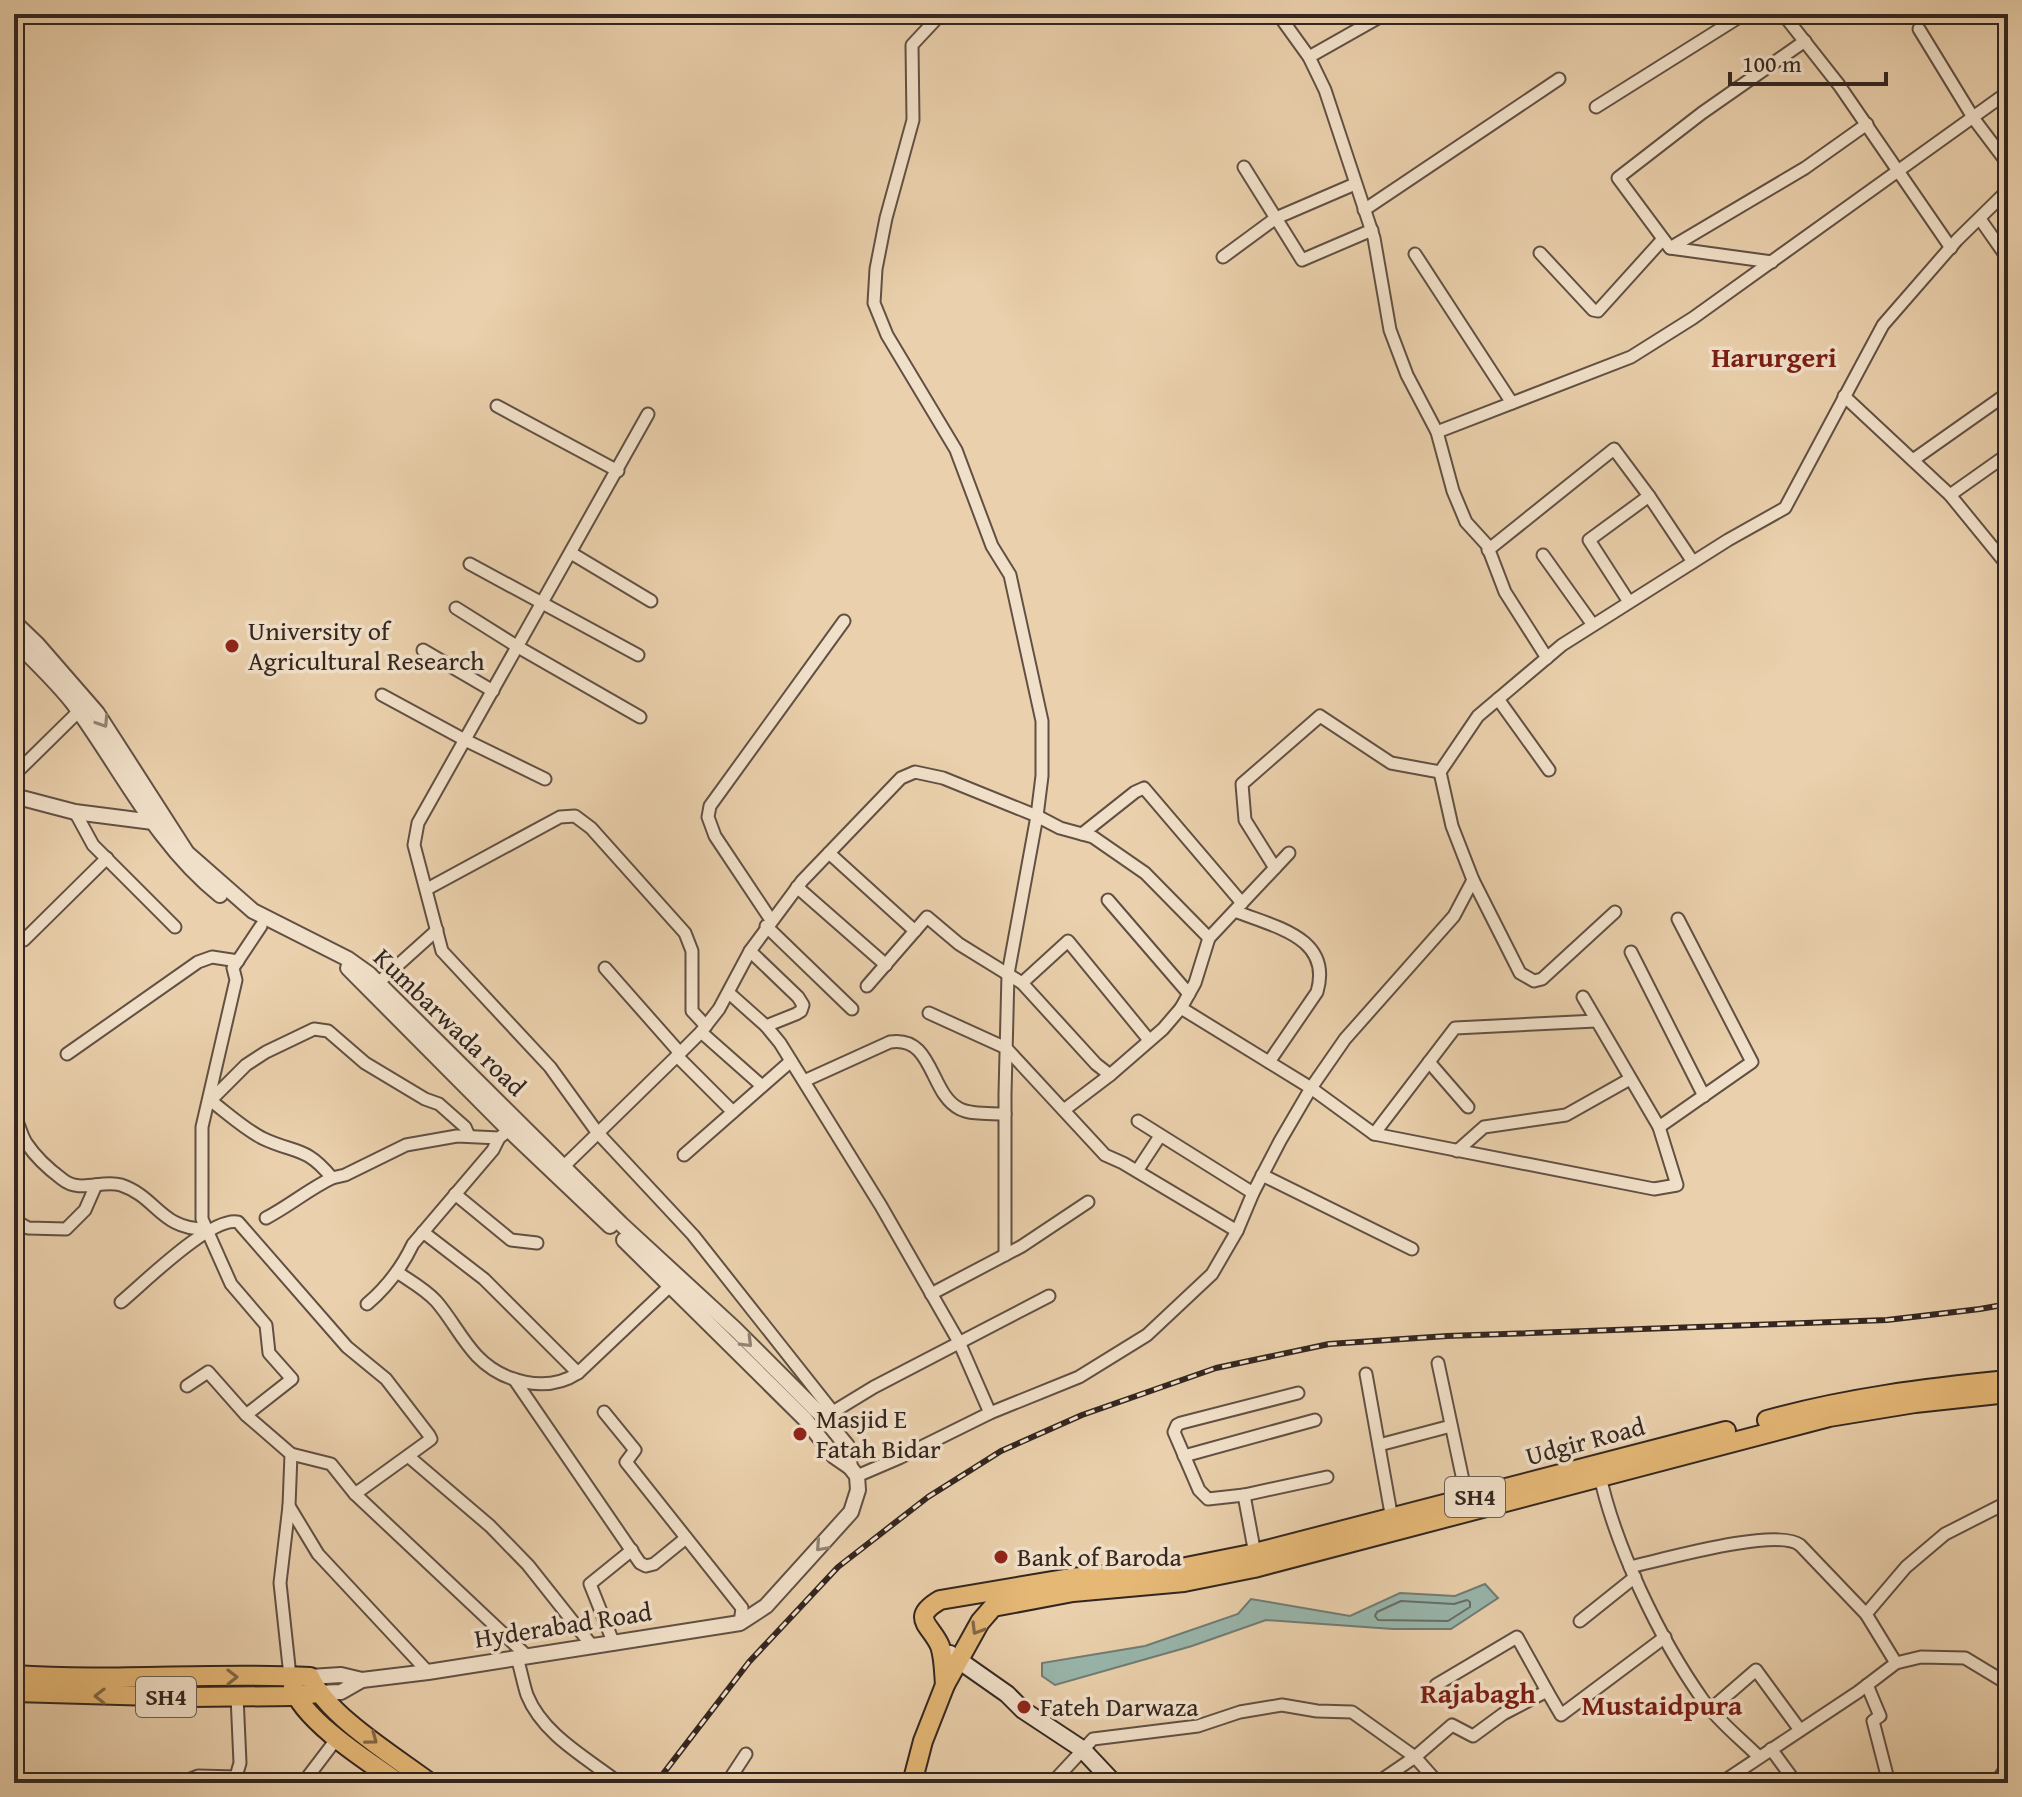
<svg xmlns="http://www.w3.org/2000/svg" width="2022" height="1797" viewBox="0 0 2022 1797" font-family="'Gentium Book Plus',serif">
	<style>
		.water { fill: #98b6ac; stroke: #707c74; stroke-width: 2 }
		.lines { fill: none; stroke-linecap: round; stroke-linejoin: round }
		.shore { stroke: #666e66; stroke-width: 2 }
		.minor-casing { stroke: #615043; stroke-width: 15 }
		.tertiary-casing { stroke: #615043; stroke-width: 18 }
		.secondary-casing { stroke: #332620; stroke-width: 20 }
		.primary-casing { stroke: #332620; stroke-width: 22 }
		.trunk-casing { stroke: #332620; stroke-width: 22 }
		.minor { stroke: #f1e0c9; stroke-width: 11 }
		.tertiary { stroke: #f1e0c9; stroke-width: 14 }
		.secondary { stroke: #f1e0c9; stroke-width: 16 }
		.primary { stroke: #e5b876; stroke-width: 18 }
		.trunk { stroke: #e5b876; stroke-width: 18 }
		.rail-casing { stroke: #332620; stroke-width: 6 }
		.rail { stroke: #f1e0c9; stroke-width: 3; stroke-dasharray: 9; stroke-linecap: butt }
		.oneway { stroke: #928374 }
		.oneway2 { stroke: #836847 }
		.poi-dot { fill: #8f2418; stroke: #f1e0c9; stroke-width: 3 }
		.labels { text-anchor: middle; stroke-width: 7; stroke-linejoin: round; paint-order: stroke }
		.shield { fill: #f1e0c9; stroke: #6c5e53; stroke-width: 2 }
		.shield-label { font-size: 24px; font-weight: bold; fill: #332620 }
		.poi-label { font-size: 26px; fill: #332620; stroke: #f1e0c9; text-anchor: start }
		.street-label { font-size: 26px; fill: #332620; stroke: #f1e0c9 }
		.neighbourhood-label { font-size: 28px; font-weight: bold; fill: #7a1f14; stroke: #f1e0c9 }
	</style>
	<rect width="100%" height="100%" fill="#ead0ac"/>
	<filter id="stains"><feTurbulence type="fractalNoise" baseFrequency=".0025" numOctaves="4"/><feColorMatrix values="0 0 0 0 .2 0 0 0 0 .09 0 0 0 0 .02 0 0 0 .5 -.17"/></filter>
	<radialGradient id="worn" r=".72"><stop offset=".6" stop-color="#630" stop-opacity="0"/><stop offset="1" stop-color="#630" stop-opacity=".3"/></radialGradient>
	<polygon class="water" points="1485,1584 1498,1598 1451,1629 1393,1629 1266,1620 1192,1646 1055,1685 1042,1676 1042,1663 1145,1646 1238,1614 1251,1599 1350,1616 1400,1593 1455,1596"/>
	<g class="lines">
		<polygon class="shore" points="1467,1600 1470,1602 1470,1607 1448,1621 1378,1620 1375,1616 1377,1612 1401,1601 1454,1604"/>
		<defs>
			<g id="minor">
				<polyline points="941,14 912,45 913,120 886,218 876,269 874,303 887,335 956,450 992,546 1010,575 1042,721 1042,776 1037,816 1008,974 1005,1094 1005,1255"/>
				<polyline points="1278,14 1309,57 1325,90 1374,238 1390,330 1407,375 1437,432 1453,491 1466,522 1487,545 1505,592 1547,658"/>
				<polyline points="1783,14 1839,85 1951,248"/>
				<polyline points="1919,29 1974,119 2008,164"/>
				<polyline points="1309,57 1385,14"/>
				<polyline points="1596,107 1744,14"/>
				<polyline points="1244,167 1302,260 1372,230"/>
				<polyline points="1364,210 1559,79"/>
				<polyline points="1980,219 2008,259"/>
				<polyline points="1670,248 1805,168 1867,124"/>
				<polyline points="1540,253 1593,310 1598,311 1663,239"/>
				<polyline points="1415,254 1512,403"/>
				<polyline points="1223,257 1276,218 1355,184"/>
				<polyline points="1772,262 1670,248 1618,178 1702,113 1805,41"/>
				<polyline points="1844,396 1950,495 2008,566"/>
				<polyline points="497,406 618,471"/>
				<polyline points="648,414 418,823 414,845 442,951 550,1067 597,1132 693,1235 833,1412"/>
				<polyline points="1437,432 1631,357 1693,318 2008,92"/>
				<polyline points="1913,460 2008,393"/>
				<polyline points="1950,495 2008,454"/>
				<polyline points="1649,496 1693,562"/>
				<polyline points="1488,550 1614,449 1649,496 1589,540 1629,602"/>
				<polyline points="571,553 651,601"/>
				<polyline points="1543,555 1593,625"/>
				<polyline points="470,564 638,655"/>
				<polyline points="456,608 518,647 640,717"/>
				<polyline points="423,650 493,691"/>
				<polyline points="382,695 465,740 545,779"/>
				<polyline points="1498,699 1549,770"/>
				<polyline points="14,775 79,711"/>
				<polyline points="75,812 93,845 175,927"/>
				<polyline points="1082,834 1135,792 1144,788 1242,903"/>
				<polyline points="14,846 18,798"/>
				<polyline points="829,853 915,931"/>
				<polyline points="1275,868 1245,820 1242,784 1320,716 1391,763 1440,772"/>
				<polyline points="1473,880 1520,973 1534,981 1542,979 1615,912"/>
				<polyline points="797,887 886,965"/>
				<polyline points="427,889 560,817 575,816 591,828 685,933 692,951 692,1011 706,1026"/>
				<polyline points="1108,900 1189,994"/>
				<path d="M1235,911C1274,927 1333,937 1317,992L1269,1062"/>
				<polyline points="771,920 715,836 708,817 710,806 844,621"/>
				<polyline points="261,926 233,968 236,980 202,1127 202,1219 231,1284 266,1325 269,1353 292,1379 246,1415 291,1454 289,1506 318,1554 428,1672"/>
				<polyline points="766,926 852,1009"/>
				<polyline points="1209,938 1289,853"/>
				<polyline points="24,940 107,858"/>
				<polyline points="750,951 798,997 803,1005 801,1011 796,1014 766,1026"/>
				<polyline points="1631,952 1704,1096"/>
				<polyline points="378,983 437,930"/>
				<polyline points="1022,983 1096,1064 1110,1075 1163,1029 1181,1008"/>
				<polyline points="867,986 927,917 959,944 1022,983 1068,941 1149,1040"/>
				<polyline points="729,993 766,1026 780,1043 881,1206 959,1342 990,1413"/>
				<polyline points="929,1013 1006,1048 1105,1155 1123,1163 1237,1231"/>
				<polyline points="701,1032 762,1086"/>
				<polyline points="680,1053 701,1032 719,1009 750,951 802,881 901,778 915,772 943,778 1037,816 1060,828 1093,837 1145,873 1209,938 1195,983 1181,1008 1311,1088 1374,1134 1654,1189 1677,1185 1659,1127 1583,997"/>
				<polyline points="67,1054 198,962 212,957 238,961"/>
				<polyline points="677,1056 733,1112"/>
				<polyline points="1429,1062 1468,1107"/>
				<path d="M804,1081L890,1042C934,1035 929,1094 960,1109C972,1115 991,1113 1005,1114"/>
				<path d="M210,1100C227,1113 243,1128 262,1138C295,1154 305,1145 332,1178L345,1175L406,1145L457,1136L499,1138L509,1130"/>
				<polyline points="211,1100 246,1065 266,1052 314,1029 328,1031 365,1063 425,1099 439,1104 465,1127 469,1136"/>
				<polyline points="1064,1110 1110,1075"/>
				<path d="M14,1116C20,1125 21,1136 27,1144C35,1156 50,1170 62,1179C80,1194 102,1179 121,1185C157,1197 161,1230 206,1229"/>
				<polyline points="1138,1121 1253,1193"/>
				<polyline points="1659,1127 1752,1062 1678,919"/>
				<polyline points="1374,1134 1455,1028 1596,1021"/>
				<polyline points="1457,1151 1484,1127 1566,1115 1630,1079"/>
				<polyline points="684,1155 791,1061"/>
				<polyline points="559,1171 680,1053 605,968"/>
				<polyline points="1137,1171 1160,1136"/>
				<polyline points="1262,1175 1412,1249"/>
				<polyline points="455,1194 511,1240 537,1243"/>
				<path d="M266,1218C289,1206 309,1189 332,1178"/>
				<polyline points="14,1220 28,1228 66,1229 85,1210 96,1185"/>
				<polyline points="423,1232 484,1279 578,1373"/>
				<path d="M397,1272C410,1281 425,1289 436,1301C451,1318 461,1339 477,1356C502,1382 546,1394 578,1373L671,1285"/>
				<polyline points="931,1294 1022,1246 1088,1202"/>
				<path d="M121,1302C144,1283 211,1216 238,1222L347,1347L386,1379L429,1435L431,1439L427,1442L355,1494L527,1656"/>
				<path d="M367,1304C386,1288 402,1267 413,1244L493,1150L499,1138"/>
				<polyline points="1438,1363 1467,1499"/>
				<polyline points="1366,1374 1392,1519"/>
				<polyline points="514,1379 640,1563 646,1566 654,1564 686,1538"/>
				<polyline points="187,1386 208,1372 246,1415"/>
				<polyline points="1298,1393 1181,1423 1177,1425 1174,1432 1199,1490 1208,1499 1244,1495 1327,1477"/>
				<polyline points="604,1412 635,1450 626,1462 742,1608 740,1623"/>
				<polyline points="828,1415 874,1387 1049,1296"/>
				<polyline points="1379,1445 1451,1426"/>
				<polyline points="291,1454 331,1464 355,1494"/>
				<polyline points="408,1456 490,1526 528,1565 593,1647"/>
				<polyline points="1184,1456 1315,1420"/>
				<path d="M1599,1472C1615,1546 1659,1638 1703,1700C1718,1721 1741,1739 1759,1757"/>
				<polyline points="857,1476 899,1458 990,1413 1079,1377 1147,1335 1212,1274 1237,1231 1253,1193 1280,1141 1311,1088 1345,1039 1454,916 1473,880 1452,826 1440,772 1478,716 1562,645 1728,540 1785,508 1883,325 1957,240 2008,190"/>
				<polyline points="1244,1495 1255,1554"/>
				<polyline points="289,1506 280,1583 290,1676"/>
				<path d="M1630,1567C1662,1560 1776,1527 1800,1545L1866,1614"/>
				<polyline points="1580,1621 1635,1577"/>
				<polyline points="614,1644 590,1584 632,1550"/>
				<path d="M517,1658C521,1670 523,1683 527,1695C543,1735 587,1758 619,1783"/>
				<polyline points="1896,1663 1866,1614 1906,1567 1945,1534 2008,1502"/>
				<polyline points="1436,1685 1517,1637 1547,1691"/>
				<polyline points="1867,1685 1880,1716 1873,1721 1889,1783"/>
				<polyline points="1711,1709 1756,1670 1800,1730"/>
				<polyline points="1771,1749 1796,1783"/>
				<polyline points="181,1783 198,1776 237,1777"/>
				<polyline points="234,1783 240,1763 237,1696"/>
				<polyline points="303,1783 338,1737"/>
				<polyline points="727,1783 746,1754"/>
				<polyline points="1052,1783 1093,1739 1198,1726 1240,1712 1282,1705 1317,1711 1352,1712 1415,1757 1438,1783"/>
				<polyline points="1377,1783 1415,1757 1452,1725 1473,1736 1503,1714 1547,1691 1561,1715 1665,1637"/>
				<polyline points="1721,1783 1858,1692 1896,1663 1921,1657 1965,1658 2008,1684"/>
				<polyline points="1996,1783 2008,1765"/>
			</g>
			<g id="tertiary">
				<polyline points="14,622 37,644 97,713 187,853 253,911 348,959 369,974 621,1224 735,1329 824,1418 847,1446 850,1467 857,1476 858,1490 851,1512 766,1606 740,1623 428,1672 362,1680 341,1675 310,1677"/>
				<path d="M14,640C34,661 56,681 73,703C121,768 156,844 220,895"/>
				<polyline points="14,796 75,812 153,822"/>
				<polyline points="348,968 509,1130 610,1226"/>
				<polyline points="624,1240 805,1419 834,1456 850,1467"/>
				<polyline points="317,1693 341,1692 362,1680"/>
			</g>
			<polyline id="secondary" points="950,1654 1007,1694 1023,1710 1082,1749 1114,1783"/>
			<g id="primary">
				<path d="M14,1675C113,1682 211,1672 310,1677C328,1716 394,1756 430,1783"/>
				<path d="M293,1687C302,1720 370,1763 399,1783"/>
				<polyline points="14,1692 190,1697 295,1696 317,1693"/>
			</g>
			<g id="trunk">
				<path d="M1767,1420C1847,1398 1925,1388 2008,1380"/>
				<path d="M945,1685C944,1673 944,1657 940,1646C931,1625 909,1618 940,1600L1070,1578L1181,1568L1251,1554L1726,1431"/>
				<polyline points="912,1783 923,1741 945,1685 980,1622 993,1607 1073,1592 1184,1582 1254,1568 1829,1417 1915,1403 2008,1393"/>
			</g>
		</defs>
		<use href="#minor" class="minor-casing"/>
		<use href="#tertiary" class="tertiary-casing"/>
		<use href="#secondary" class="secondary-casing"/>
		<use href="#primary" class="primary-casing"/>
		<use href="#trunk" class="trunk-casing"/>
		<use href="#minor" class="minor"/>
		<use href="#tertiary" class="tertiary"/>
		<use href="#secondary" class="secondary"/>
		<use href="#primary" class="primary"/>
		<use href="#trunk" class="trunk"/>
		<defs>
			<polyline id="rail" points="656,1783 749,1662 838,1567 928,1497 1001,1451 1082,1415 1216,1368 1329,1344 1447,1336 1887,1320 1980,1309 2008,1304"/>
		</defs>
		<use href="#rail" class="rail-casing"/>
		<use href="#rail" class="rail"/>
	</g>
	<defs><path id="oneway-chevron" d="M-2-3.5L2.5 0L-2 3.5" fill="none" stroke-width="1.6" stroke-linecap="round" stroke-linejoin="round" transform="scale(2)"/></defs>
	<g class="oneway">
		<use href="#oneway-chevron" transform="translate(103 722) rotate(57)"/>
		<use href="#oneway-chevron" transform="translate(747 1342) rotate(45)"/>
		<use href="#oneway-chevron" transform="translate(821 1546) rotate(132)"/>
	</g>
	<g class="oneway2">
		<use href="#oneway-chevron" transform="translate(977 1629) rotate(121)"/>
		<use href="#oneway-chevron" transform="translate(232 1677) rotate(-1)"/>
		<use href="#oneway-chevron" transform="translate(100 1696) rotate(-179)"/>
		<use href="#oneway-chevron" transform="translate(372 1739) rotate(37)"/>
	</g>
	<g class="poi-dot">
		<circle cx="232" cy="646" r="8"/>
		<circle cx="800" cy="1434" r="8"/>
		<circle cx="1001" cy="1557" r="8"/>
		<circle cx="1024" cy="1707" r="8"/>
	</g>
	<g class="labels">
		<g class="shield">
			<rect x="1445" y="1477" width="60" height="40" rx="6"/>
			<rect x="136" y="1677" width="60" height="40" rx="6"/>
		</g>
		<g class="shield-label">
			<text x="1475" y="1505">SH4</text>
			<text x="166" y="1705">SH4</text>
		</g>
		<g class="poi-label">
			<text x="248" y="640">University of<tspan x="248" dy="30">Agricultural Research</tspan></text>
			<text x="816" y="1428">Masjid E<tspan x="816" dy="30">Fatah Bidar</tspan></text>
			<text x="1017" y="1566">Bank of Baroda</text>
			<text x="1040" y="1716">Fateh Darwaza</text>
		</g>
		<g class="street-label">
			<text transform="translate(450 1022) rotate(44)" y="9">Kumbarwada road</text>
			<text transform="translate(1585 1441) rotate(-15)" y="9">Udgir Road</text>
			<text transform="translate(563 1625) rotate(-9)" y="9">Hyderabad Road</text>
		</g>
		<g class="neighbourhood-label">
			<text x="1774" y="367">Harurgeri</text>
			<text x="1478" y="1703">Rajabagh</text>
			<text x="1662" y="1715">Mustaidpura</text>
		</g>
	</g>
	<rect width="2022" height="1797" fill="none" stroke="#ead0ac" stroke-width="48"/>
	<rect x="16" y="16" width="1990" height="1765" fill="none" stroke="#332620" stroke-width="4"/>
	<rect x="24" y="24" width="1974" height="1749" fill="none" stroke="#332620" stroke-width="2"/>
	<path d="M1730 72v12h156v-12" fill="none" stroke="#332620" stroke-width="4"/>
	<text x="1742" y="72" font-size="24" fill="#332620" stroke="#f1e0c9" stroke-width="6" paint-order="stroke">100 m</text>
	<rect width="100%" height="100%" filter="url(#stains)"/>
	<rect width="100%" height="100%" fill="url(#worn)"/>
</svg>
